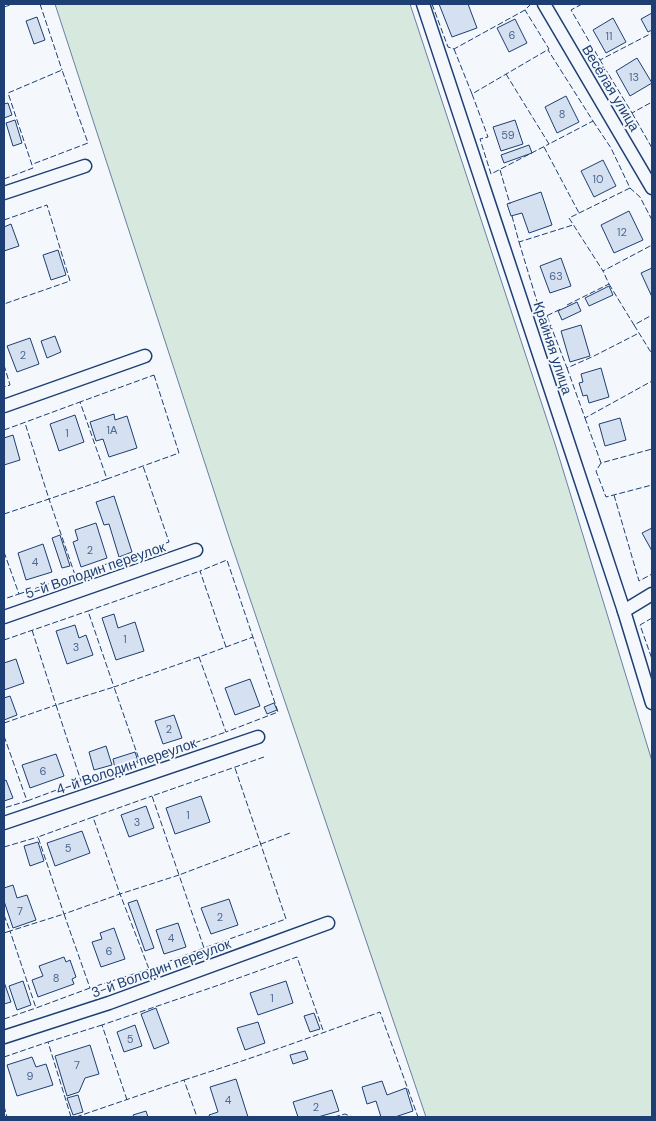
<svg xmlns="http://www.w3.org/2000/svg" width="656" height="1121" viewBox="0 0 656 1121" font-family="'DM Sans',sans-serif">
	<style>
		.green { fill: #d7e8df; stroke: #687fa3 }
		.building { fill: #d5e0f0; stroke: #1d3f73 }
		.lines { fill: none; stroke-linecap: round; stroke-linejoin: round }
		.street-casing { stroke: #1d3f73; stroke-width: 15 }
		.street { stroke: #f4f7fb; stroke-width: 12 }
		.fence { stroke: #1d3f73; stroke-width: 1; stroke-dasharray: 6 2.5; stroke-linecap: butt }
		.labels { text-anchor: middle; stroke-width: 4; stroke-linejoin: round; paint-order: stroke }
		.number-label { font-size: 11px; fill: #4b6792 }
		.street-label { font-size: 14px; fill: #1d3f73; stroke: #f4f7fb }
	</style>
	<rect width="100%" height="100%" fill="#f4f7fb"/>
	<polygon class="green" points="55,4 410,4 556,447 652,761 652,1117 426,1117 229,537"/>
	<g class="building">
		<polygon points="439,4 468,4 477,28 452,37"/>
		<polygon points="652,13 652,30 648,32 641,19"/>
		<polygon points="37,17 45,40 34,44 26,21"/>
		<polygon points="613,18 626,42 606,53 593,30"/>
		<polygon points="515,19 527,43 509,52 497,28"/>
		<polygon points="637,58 652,83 630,96 616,71"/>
		<polygon points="566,96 579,122 557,133 545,107"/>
		<polygon points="8,103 12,115 4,118 4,104"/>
		<polygon points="15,120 22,143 13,146 6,123"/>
		<polygon points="515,120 523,144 501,151 493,127"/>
		<polygon points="529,145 532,153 504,163 501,155"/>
		<polygon points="603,160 616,186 594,197 581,171"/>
		<polygon points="541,192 552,225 529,233 522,213 511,216 507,204"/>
		<polygon points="629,211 643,240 614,253 601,225"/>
		<polygon points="11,224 19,246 4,251 4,227"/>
		<polygon points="58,250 66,275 51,280 43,255"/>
		<polygon points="561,258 571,286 550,293 540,266"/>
		<polygon points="652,268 652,297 641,273"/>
		<polygon points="609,286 613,295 589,306 585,298"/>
		<polygon points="577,302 581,311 562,320 558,311"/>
		<polygon points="581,325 590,356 570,362 561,331"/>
		<polygon points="55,336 61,352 47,358 41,341"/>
		<polygon points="30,338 39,364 17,372 7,346"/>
		<polygon points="601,368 609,397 589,403 587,395 583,396 579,383 583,382 581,374"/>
		<polygon points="114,414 115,420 127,416 137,448 109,457 103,439 96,441 90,422"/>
		<polygon points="75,415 84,442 59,451 50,424"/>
		<polygon points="620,418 626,440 605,446 599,424"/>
		<polygon points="13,435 20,460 4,465 4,438"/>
		<polygon points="114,496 132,552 119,557 109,524 104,525 96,502"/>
		<polygon points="96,523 107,558 81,567 73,542 78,540 75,530"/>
		<polygon points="652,528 652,551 642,533"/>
		<polygon points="60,535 70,566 62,568 52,538"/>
		<polygon points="43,544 52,572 26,580 18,553"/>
		<polygon points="114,614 118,628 135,622 144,651 116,660 102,618"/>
		<polygon points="75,625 79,638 86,635 93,655 67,664 56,631"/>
		<polygon points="16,659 24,683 4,690 4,663"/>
		<polygon points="250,679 260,706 235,715 225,688"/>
		<polygon points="10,696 17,715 4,720 4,698"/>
		<polygon points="274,703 277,710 267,714 264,707"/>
		<polygon points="174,715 182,738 163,744 155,721"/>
		<polygon points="106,746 112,765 94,770 89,752"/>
		<polygon points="135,752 138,761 115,768 113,759"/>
		<polygon points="56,754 64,776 30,788 22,765"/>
		<polygon points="6,780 13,798 4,801 4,781"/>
		<polygon points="201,796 210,822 175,834 166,808"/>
		<polygon points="146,806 154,828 129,837 121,815"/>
		<polygon points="82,831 90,853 55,866 47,843"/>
		<polygon points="38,842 44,861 30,866 24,846"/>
		<polygon points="13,885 17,898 27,895 36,920 13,928 4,901 4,888"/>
		<polygon points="229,899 238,925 211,934 201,908"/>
		<polygon points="137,900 154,948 145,951 128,903"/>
		<polygon points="178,923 186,947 164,954 156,930"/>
		<polygon points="114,928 125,959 101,967 92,942 102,939 100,933"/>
		<polygon points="64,957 66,962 70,960 76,977 72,979 74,984 38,997 32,980 43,976 39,966"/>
		<polygon points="23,981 31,1005 17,1010 9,986"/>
		<polygon points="286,981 293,1003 258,1015 250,993"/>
		<polygon points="4,982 11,1002 4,1004"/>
		<polygon points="156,1008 169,1043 154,1049 141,1014"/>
		<polygon points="314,1013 320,1029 310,1032 304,1016"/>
		<polygon points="258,1022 265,1043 245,1050 237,1028"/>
		<polygon points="135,1025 142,1046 124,1052 117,1032"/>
		<polygon points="90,1045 99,1074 85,1078 79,1092 67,1096 55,1056"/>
		<polygon points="305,1051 308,1059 293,1064 290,1055"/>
		<polygon points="32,1057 36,1067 46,1064 53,1085 17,1096 7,1065"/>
		<polygon points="236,1079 248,1117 210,1117 209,1115 218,1112 210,1087"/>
		<polygon points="382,1081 387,1095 406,1088 413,1111 395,1117 381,1117 376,1101 367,1104 362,1087"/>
		<polygon points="332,1090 339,1111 318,1117 298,1117 293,1102"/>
		<polygon points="78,1095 83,1112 73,1115 67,1098"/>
		<polygon points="146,1111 148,1117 134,1117 133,1115"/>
	</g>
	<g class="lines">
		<defs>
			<g id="street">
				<polyline points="423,4 624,611 652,703"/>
				<polyline points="544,4 652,188"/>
				<polyline points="4,193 85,166"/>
				<polyline points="4,406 145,356"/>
				<polyline points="624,611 652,594"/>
				<polyline points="4,617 196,550"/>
				<polyline points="4,823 258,737"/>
				<polyline points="4,1037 109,1003 328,923"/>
			</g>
		</defs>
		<use href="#street" class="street-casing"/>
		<use href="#street" class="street"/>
		<g class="fence">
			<polyline points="40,4 62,70"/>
			<polyline points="432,4 448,47 454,49 525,10 530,5 529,4"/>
			<polyline points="582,4 571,10 600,60 652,33"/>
			<polyline points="4,7 13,4"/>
			<polyline points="454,49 472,94 549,49 525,10"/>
			<polyline points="600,60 632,113 652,102"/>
			<polyline points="506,74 549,144 593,121 548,50"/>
			<polyline points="472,94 488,137 480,139 491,174 549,144"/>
			<polyline points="632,113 652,148"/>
			<polyline points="593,121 611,148 630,188 640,197 652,220"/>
			<polyline points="544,147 579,213"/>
			<polyline points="500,170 510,204"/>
			<polyline points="4,179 33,168 8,93 62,70 88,143 33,164"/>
			<polyline points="630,188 569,218 603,271 652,245"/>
			<polyline points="512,216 519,242 573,225"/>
			<polyline points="4,220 47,205 70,281 4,304"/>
			<polyline points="519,242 542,318 561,309"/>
			<polyline points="609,284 634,325 652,315"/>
			<polyline points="567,305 609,284 603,271"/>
			<polyline points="547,316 567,368 594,356 639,333"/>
			<polyline points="634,325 652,354"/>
			<polyline points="4,365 10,385 4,387"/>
			<polyline points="567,368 585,418 652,381"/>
			<polygon points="154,375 179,453 107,479 80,402"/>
			<polyline points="585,418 601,463 652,449"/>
			<polyline points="4,430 80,402"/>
			<polyline points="601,463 596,471 606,497 652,485"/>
			<polyline points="107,479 49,499 75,575 169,542 143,466"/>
			<polyline points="614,495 639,581 652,574"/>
			<polyline points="4,514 49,499 25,423"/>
			<polyline points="4,552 19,594 4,599"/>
			<polyline points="19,594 75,575"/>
			<polyline points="652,618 640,625 652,659"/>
			<polyline points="4,640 88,611"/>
			<polyline points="226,647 200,571 227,560 278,712 226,732 199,657 253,637"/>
			<polyline points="199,657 114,687 88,611 200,571"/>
			<polyline points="4,723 56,705 32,630"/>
			<polyline points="4,736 27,801 4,808"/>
			<polyline points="264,757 152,796 179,875 290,833"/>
			<polyline points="140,762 81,781 56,705 114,687 140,762 226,732"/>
			<polyline points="27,801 81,781"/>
			<polyline points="93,817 38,837 64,914 120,894 93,817 152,796"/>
			<polyline points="4,847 38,837"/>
			<polyline points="4,915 10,931 4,933"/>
			<polyline points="204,948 149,969 120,894 179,875 204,948 286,919 235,768"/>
			<polyline points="90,988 36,1008 10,931 64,914 90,988 149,969"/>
			<polyline points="4,1019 36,1008"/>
			<polyline points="48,1042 102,1025"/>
			<polyline points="4,1057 48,1042 71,1117"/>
			<path d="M184,1080C250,1059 315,1036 380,1012L418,1117"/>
			<polyline points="127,1100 102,1025 219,985 297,957 324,1033"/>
			<polyline points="4,1106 7,1117"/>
			<polyline points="76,1117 184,1080 197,1117"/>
			<polyline points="334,1117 345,1114 352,1117"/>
		</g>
	</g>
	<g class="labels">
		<g class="number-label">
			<text x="512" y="39">6</text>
			<text x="609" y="40">11</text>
			<text x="634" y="81">13</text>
			<text x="562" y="118">8</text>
			<text x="508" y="139">59</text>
			<text x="598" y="183">10</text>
			<text x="622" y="236">12</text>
			<text x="556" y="280">63</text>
			<text x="23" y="359">2</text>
			<text x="112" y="434">1А</text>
			<text x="67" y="437">1</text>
			<text x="90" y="554">2</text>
			<text x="35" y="566">4</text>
			<text x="125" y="643">1</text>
			<text x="76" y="651">3</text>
			<text x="169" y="733">2</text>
			<text x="43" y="775">6</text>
			<text x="188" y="819">1</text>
			<text x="137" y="826">3</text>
			<text x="68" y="852">5</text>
			<text x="20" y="915">7</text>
			<text x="220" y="921">2</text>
			<text x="171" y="942">4</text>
			<text x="109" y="955">6</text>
			<text x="56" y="982">8</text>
			<text x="272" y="1002">1</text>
			<text x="130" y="1043">5</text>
			<text x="77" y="1069">7</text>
			<text x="30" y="1080">9</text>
			<text x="228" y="1104">4</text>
			<text x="316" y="1111">2</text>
		</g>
		<g class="street-label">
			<text transform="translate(611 88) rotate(59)" y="5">Весёлая улица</text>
			<text transform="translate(553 348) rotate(72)" y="5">Крайняя улица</text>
			<text transform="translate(95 570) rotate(-19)" y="5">5-й Володин переулок</text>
			<text transform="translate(126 766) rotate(-19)" y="5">4-й Володин переулок</text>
			<text transform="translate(161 968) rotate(-20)" y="5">3-й Володин переулок</text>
		</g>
	</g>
	<rect width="656" height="1121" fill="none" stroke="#1d3f73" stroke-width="10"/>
</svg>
